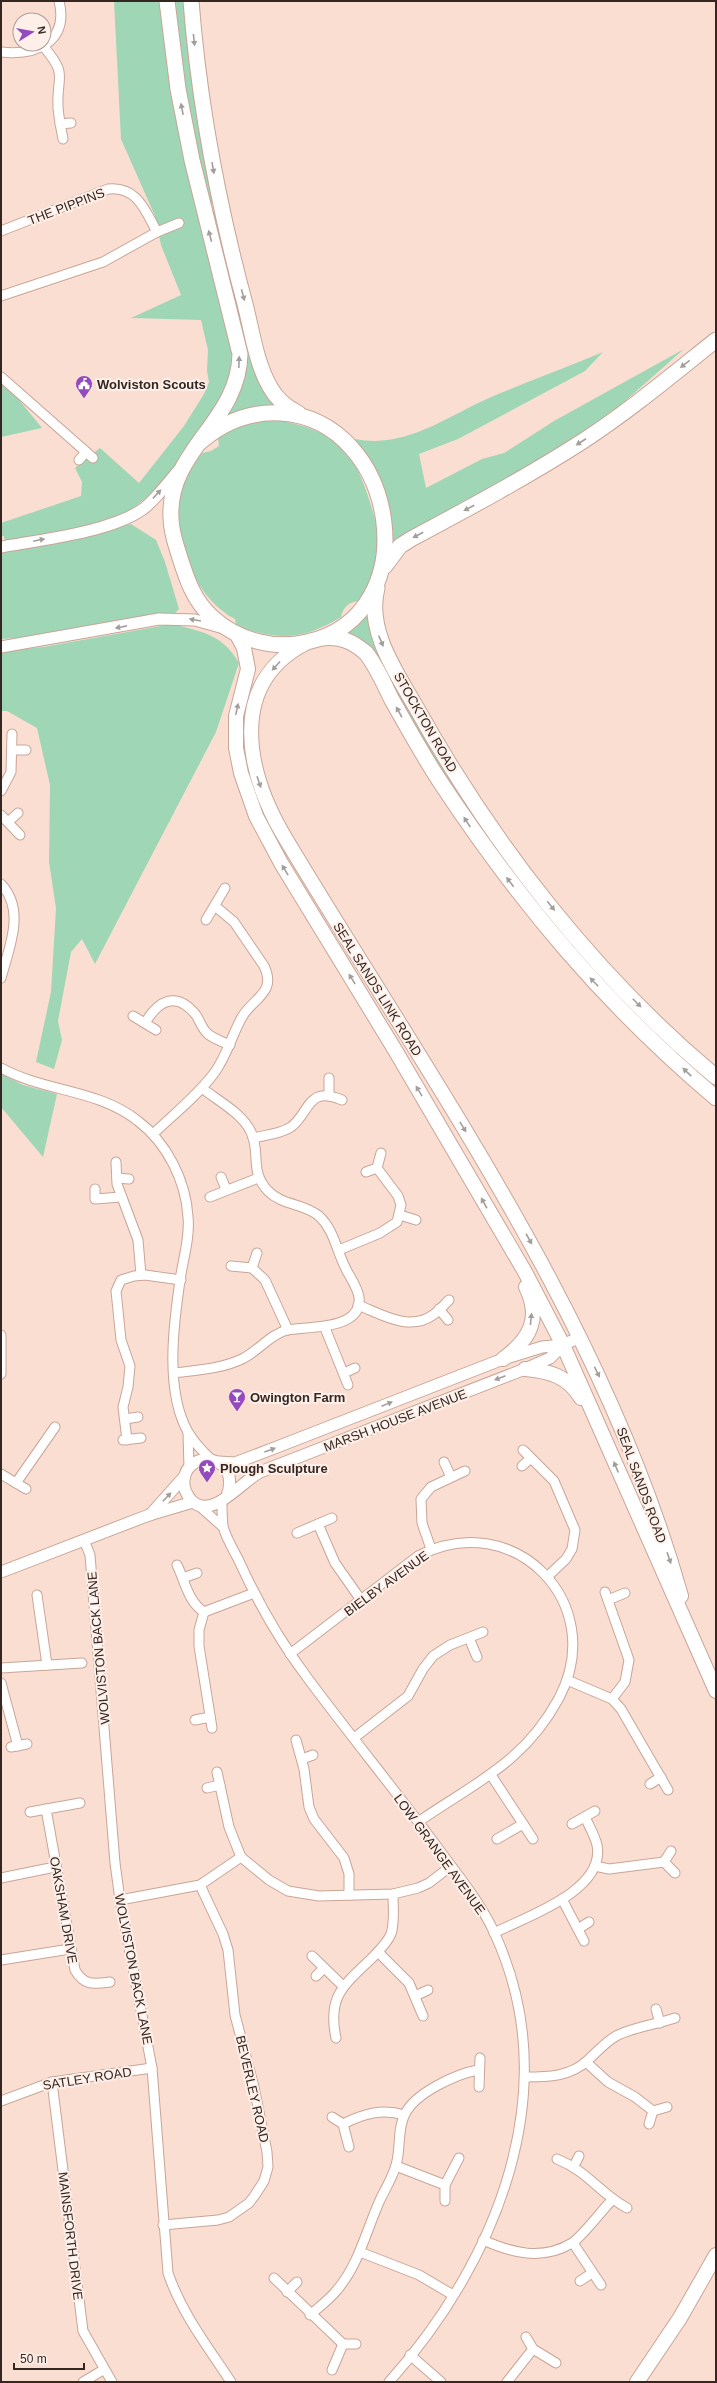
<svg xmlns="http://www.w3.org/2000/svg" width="717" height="2383" viewBox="0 0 717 2383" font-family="Arial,sans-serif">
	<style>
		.green { fill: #9fd6b5 }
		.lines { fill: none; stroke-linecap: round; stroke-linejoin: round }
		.minor-casing { stroke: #c8a597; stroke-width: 11 }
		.tertiary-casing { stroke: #c8a597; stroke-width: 13 }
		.primary-casing { stroke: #c8a597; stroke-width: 16 }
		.trunk-casing { stroke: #c8a597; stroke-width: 17 }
		.minor { stroke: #fff; stroke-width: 9 }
		.tertiary { stroke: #fff; stroke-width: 11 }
		.primary { stroke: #fff; stroke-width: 14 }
		.trunk { stroke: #fff; stroke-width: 15 }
		.oneway { fill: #a49e9b }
		.labels { text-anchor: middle; stroke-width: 4; stroke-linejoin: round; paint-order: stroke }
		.street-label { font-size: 13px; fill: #342721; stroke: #feefe9 }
		.poi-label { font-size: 13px; font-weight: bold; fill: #342721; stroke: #feefe9; text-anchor: start }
	</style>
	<rect width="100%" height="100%" fill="#fbded2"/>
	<g class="green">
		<path d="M114,1H160L189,182L231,347C232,354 234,362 233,368C228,405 155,502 121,515C85,530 42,535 5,542L4,536H1V523L81,496L82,482L75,468L100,448L139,483L184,426L204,394L209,382L207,371L208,350L201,320L131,318L181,295L161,245L155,216L121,139Z"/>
		<polygon points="174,1 185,1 213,203 208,205 184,86"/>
		<polygon points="215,211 257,373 264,392 275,405 224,418 237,398 244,375 210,212"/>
		<path d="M684,349L606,418L498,485L395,544L392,543C391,504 376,470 355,439C405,449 446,417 489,398C526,382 565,368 603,352L585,371L458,439L419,454L426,488L482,459L504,453L554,421Z"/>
		<polygon points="1,378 42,428 1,437"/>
		<path d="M270,419C298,423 324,430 345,450C360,464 380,526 379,547C378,566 370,585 359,601C349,602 343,607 341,617C302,641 278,640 236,626L235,619C192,597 167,529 182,484C186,472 194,463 202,453L211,451L219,446L218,438C233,425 251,422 270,419Z"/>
		<polygon points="131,524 156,540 165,562 179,609 174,614 59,635 1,639 1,553 81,537"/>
		<polygon points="369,611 501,851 496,854 428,751 361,641 347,632"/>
		<path d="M172,624C203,632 222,634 239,663L216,732L95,964L82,939L71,952L58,1021L62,1040L54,1069L36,1062L51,992L56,908L49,862L50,785L37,728L7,711H1V651L43,647Z"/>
		<polygon points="1,1074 23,1085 57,1094 43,1157 1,1107"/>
	</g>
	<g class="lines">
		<defs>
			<g id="minor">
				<path d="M44,47C69,77 56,75 58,108C59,118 61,129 63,139"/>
				<path d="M1,52C36,56 69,42 59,1"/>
				<polyline points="60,124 71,123"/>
				<path d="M1,231L108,189C137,186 145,210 157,232"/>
				<polyline points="1,296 103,262 157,232 179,223"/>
				<polyline points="1,377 93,458"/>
				<polyline points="79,460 86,452"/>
				<polyline points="12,750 26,750"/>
				<polyline points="1,791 11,772 12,734"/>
				<polyline points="1,815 20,835"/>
				<polyline points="8,822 18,813"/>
				<path d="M1,884C26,910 9,948 1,978"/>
				<polyline points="206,920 225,888"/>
				<polyline points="133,1016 156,1030"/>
				<path d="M145,1023C158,1001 176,990 196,1015C200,1021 202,1029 208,1034C214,1039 223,1042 230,1045"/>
				<path d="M1,1068C45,1092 98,1089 138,1121C167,1143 186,1181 188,1217C190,1236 184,1256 181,1274C174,1320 164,1390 188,1432C194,1442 203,1452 212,1460"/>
				<polyline points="329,1078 329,1096"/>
				<path d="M153,1134C174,1114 198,1095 215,1072C227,1055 232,1035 242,1017C253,998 277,993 264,966L234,922L215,906"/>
				<path d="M253,1138C265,1135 281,1134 291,1127C310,1113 307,1085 342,1100"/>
				<polyline points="116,1162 117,1184 138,1240 141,1275"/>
				<polyline points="366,1172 377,1168 381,1153"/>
				<polyline points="221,1177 226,1189"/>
				<polyline points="117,1178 129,1179"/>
				<polyline points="95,1189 95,1199 121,1197"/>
				<polyline points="210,1197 258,1178"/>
				<polyline points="400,1215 416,1220"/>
				<polyline points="339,1250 380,1233 397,1222 401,1205 398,1196 377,1168"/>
				<polyline points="231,1266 252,1268 265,1280 288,1330"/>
				<polyline points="252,1268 257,1253"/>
				<path d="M358,1305C381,1314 409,1332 433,1315C439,1311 444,1305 449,1300"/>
				<polyline points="439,1309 448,1320"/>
				<polyline points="325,1328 348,1385"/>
				<polyline points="1,1335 1,1374"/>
				<path d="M174,1373C198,1370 222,1369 244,1358C259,1350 271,1334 287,1330C306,1326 363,1331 359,1297C357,1286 349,1276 345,1267C336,1249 334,1230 319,1216C304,1203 283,1206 268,1191C249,1171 261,1153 251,1132C242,1113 218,1101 202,1088"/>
				<polyline points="344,1373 355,1368"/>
				<polyline points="125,1419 138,1417"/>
				<polyline points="188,1433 189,1468"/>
				<polyline points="123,1440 141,1438"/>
				<polyline points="127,1440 123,1407 128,1387 130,1366 121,1340 116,1291 121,1280 134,1276 145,1275 181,1280"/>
				<polyline points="523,1450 554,1481 575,1530 572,1549 566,1559 547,1577"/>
				<polyline points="444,1462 451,1477"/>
				<polyline points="522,1466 531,1458"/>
				<polyline points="1,1474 16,1483 55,1427"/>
				<polyline points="16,1483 26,1489"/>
				<path d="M222,1501C222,1509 222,1518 223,1526C226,1539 235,1552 240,1563C259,1605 281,1643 309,1680C350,1735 394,1789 435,1844C456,1873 479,1900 494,1932C567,2089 498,2260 389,2382"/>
				<polyline points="197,1504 223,1527"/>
				<polyline points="318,1524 335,1563 361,1600"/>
				<polyline points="297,1533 332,1518"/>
				<path d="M84,1540L90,1555L115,1863L120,1900L152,2068L168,2273C182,2314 208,2347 231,2382"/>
				<polyline points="431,1549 422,1523 421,1499 431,1487 465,1471"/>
				<path d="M177,1565C185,1581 188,1602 204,1612"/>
				<polyline points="183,1578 197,1573"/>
				<polyline points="605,1592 629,1660 625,1682 612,1699"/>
				<polyline points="37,1595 47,1665"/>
				<polyline points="608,1600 625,1593"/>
				<polyline points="469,1638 477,1657"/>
				<path d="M290,1654L418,1556C514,1506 609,1604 559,1698C524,1763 476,1782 418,1822"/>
				<polyline points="1,1668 82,1663"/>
				<polyline points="567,1680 612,1699 621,1709 668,1790"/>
				<polyline points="1,1683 18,1746"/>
				<polyline points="195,1720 210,1717"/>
				<polyline points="212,1728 199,1646 199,1630 204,1612 254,1593"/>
				<polyline points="354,1738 408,1696 423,1669 433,1656 450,1645 483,1632"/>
				<polyline points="296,1740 304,1769 309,1807 314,1819 344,1858 349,1874 349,1895"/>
				<polyline points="11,1747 27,1744"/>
				<polyline points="302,1759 313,1755"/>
				<polyline points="217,1772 229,1827 241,1857 269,1880 288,1891 319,1896 393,1894 418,1888 429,1883 451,1866"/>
				<polyline points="491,1775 533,1839"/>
				<polyline points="650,1784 661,1777"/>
				<polyline points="207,1788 220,1785"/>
				<path d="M46,1809L75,1970C84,1986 94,1984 110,1982"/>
				<polyline points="30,1812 80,1803"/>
				<polyline points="572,1824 595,1811"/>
				<polyline points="497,1839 523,1824"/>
				<polyline points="671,1851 664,1862 675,1873"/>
				<polyline points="595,1866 609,1869 664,1862"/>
				<polyline points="1,1878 55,1867"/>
				<polyline points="562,1899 584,1941"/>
				<polyline points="120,1900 200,1885 241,1857"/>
				<polyline points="578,1929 589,1922"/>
				<path d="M494,1933C525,1917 606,1891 597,1845C595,1836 589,1826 585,1817"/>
				<polyline points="378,1952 409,1983 423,2016"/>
				<polyline points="312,1956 343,1986"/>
				<polyline points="1,1960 70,1949"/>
				<polyline points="316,1976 324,1968"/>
				<polyline points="415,1996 428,1990"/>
				<polyline points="656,2009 660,2023"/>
				<path d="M336,2038C327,1996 344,1985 372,1958C379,1951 387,1943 391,1934C395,1922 393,1907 393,1894"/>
				<polyline points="586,2062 608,2082 635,2097 653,2111"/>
				<path d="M525,2077C548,2077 570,2077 588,2060C598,2051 606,2041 618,2035C635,2027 657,2024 675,2018"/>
				<polyline points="52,2082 83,2331 112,2382"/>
				<polyline points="479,2087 480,2058"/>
				<polyline points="1,2101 52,2082 152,2068"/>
				<polyline points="332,2117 343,2124 349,2147"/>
				<path d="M343,2124C363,2114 382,2108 404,2115"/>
				<polyline points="649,2124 653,2111 667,2107"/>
				<path d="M557,2159C589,2172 599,2193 627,2208"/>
				<polyline points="396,2166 445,2185"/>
				<polyline points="574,2166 579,2156"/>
				<polyline points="445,2201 445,2185 459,2158"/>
				<polyline points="163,2225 218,2220 229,2217 249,2203 255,2195 264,2181 268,2167 267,2152 254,2087 235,2015 228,1950 223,1934 200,1885"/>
				<path d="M483,2240C512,2253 542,2261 572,2243C582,2237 602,2210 612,2200"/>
				<polyline points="573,2243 601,2285"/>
				<polyline points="360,2252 419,2275 453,2295"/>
				<polyline points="274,2278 343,2344"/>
				<polyline points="580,2281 592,2273"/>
				<polyline points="287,2292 297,2282"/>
				<path d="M310,2315C319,2307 329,2300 337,2290C359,2264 366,2231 380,2200C385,2189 393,2177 396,2165C401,2149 397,2129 405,2114C415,2093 456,2074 478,2070"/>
				<polyline points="526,2337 533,2349 556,2363"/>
				<polyline points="410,2355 441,2382"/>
				<polyline points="332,2370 343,2344 356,2344"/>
				<polyline points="83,2382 103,2370"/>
				<polyline points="507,2382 533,2349"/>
			</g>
			<g id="tertiary">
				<path d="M1,547C40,540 111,532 143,509C156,499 167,484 178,471"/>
				<polyline points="1,647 159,619 195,620 220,627"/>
				<polyline points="219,1462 235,1463 277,1447 503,1359 542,1347 563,1345"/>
				<path d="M227,1496C242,1454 187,1448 184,1480C183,1488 186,1494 191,1500C211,1522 242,1481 260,1472L525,1369L550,1358L563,1345L580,1337"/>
				<polyline points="150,1515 184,1477"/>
				<polyline points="1,1572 149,1515 193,1502"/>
			</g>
			<g id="primary">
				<polyline points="236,633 244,648 248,669 236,716 236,748 241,773 256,816 281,863 395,1050 525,1272 563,1345 716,1691"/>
				<path d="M306,643C226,684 247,773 284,836C430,1080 603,1318 681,1596"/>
				<path d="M503,1359C529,1340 542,1319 526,1287"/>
				<path d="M525,1369C549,1371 568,1376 581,1398"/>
				<polyline points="637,2382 680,2318 716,2255"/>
			</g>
			<g id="trunk">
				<path d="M167,1L178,89L192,160L240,354C239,422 167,450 171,518C171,532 176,545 180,558C187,580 194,601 212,617C237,640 274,650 307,642C429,615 398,420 281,413C248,411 221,423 197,445"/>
				<path d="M191,1C199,104 218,204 245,304C252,331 256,363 270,387C277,400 286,407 298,413"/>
				<path d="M385,566L400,546L411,539C469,508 527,477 583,441C629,411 672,375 716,340"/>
				<path d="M377,588C366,630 396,672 416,707C493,845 594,975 716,1077"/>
				<path d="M322,638C340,636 352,641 366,653C377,667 384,684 392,700C408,728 423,756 441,783C521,904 605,1004 716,1098"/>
			</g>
		</defs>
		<use href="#minor" class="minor-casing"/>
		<use href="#tertiary" class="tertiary-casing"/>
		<use href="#primary" class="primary-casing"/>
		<use href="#trunk" class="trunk-casing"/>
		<use href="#minor" class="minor"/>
		<use href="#tertiary" class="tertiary"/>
		<use href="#primary" class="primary"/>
		<use href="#trunk" class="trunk"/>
	</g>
	<defs><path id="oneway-solid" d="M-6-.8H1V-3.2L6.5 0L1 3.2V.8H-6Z"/></defs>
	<g class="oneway">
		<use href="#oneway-solid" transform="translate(194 40) rotate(84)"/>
		<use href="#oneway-solid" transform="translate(182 109) rotate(-101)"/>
		<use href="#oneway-solid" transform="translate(213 168) rotate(80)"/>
		<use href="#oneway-solid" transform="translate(210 236) rotate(-105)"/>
		<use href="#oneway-solid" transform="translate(243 295) rotate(75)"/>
		<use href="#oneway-solid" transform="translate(239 362) rotate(-88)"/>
		<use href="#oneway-solid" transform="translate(685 364) rotate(142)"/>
		<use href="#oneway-solid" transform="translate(581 442) rotate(147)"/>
		<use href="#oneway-solid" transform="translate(157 494) rotate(-47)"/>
		<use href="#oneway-solid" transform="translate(469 508) rotate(152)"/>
		<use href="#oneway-solid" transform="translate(418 535) rotate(152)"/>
		<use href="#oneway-solid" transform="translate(39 540) rotate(-12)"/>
		<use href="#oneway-solid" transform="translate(195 620) rotate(-170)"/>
		<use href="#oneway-solid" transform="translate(121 627) rotate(169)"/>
		<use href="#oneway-solid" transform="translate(381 641) rotate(67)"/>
		<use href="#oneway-solid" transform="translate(276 666) rotate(132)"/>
		<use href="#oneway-solid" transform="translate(237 709) rotate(-78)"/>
		<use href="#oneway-solid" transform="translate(399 712) rotate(-119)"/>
		<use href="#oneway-solid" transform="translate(259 782) rotate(71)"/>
		<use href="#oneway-solid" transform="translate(467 822) rotate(-123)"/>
		<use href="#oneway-solid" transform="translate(285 870) rotate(-121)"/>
		<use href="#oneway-solid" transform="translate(510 882) rotate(-127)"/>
		<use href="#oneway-solid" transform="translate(551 906) rotate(51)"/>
		<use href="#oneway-solid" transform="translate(352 979) rotate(-122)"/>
		<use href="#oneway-solid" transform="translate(594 982) rotate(-134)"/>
		<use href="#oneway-solid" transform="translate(637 1003) rotate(45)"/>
		<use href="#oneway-solid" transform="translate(687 1072) rotate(-137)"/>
		<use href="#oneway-solid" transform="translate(419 1091) rotate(-121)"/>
		<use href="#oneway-solid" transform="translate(463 1127) rotate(59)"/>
		<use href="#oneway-solid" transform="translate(484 1203) rotate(-119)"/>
		<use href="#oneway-solid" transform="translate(529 1239) rotate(61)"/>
		<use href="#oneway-solid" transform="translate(531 1319) rotate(-84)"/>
		<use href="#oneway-solid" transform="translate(597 1372) rotate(64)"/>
		<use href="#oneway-solid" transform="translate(500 1378) rotate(159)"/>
		<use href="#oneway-solid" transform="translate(387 1404) rotate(-22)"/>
		<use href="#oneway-solid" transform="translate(270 1450) rotate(-20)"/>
		<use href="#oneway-solid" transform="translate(616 1467) rotate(-113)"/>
		<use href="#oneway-solid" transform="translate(167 1497) rotate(-46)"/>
		<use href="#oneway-solid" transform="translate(669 1558) rotate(71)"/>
	</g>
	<defs>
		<symbol id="civic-pin" viewBox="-11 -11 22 30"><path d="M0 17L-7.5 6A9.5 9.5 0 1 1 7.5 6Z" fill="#934abd" stroke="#feefe9"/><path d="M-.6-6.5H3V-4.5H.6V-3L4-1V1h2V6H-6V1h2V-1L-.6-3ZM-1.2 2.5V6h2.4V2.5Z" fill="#fff"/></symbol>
		<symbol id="bar-pin" viewBox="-11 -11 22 30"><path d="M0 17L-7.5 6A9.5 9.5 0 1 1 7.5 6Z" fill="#934abd" stroke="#feefe9"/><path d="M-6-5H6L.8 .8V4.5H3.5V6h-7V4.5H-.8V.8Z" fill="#fff"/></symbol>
		<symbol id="sight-pin" viewBox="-11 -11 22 30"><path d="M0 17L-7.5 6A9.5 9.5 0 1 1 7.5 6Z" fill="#934abd" stroke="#feefe9"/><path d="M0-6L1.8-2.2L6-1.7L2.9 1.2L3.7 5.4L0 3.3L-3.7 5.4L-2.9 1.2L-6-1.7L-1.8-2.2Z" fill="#fff"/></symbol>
	</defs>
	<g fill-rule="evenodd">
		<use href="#civic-pin" x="74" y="374" width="20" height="27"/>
		<use href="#bar-pin" x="227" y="1387" width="20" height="27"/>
		<use href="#sight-pin" x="197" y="1458" width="20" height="27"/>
	</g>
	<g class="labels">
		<g class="street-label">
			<text transform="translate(66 206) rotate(-21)" y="5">THE PIPPINS</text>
			<text transform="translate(426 722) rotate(60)" y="5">STOCKTON ROAD</text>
			<text transform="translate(378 989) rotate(58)" y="5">SEAL SANDS LINK ROAD</text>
			<text transform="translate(395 1420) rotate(-21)" y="5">MARSH HOUSE AVENUE</text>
			<text transform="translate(642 1485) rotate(70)" y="5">SEAL SANDS ROAD</text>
			<text transform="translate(386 1583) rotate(-36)" y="5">BIELBY AVENUE</text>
			<text transform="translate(98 1648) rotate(-95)" y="5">WOLVISTON BACK LANE</text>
			<text transform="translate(440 1854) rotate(54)" y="5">LOW GRANGE AVENUE</text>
			<text transform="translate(64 1910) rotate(80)" y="5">OAKSHAM DRIVE</text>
			<text transform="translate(134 1969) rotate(79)" y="5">WOLVISTON BACK LANE</text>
			<text transform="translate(87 2078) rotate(-9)" y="5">SATLEY ROAD</text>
			<text transform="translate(253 2089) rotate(77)" y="5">BEVERLEY ROAD</text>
			<text transform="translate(71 2236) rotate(83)" y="5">MAINSFORTH DRIVE</text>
		</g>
		<g class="poi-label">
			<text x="97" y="389">Wolviston Scouts</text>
			<text x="250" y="1402">Owington Farm</text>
			<text x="220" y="1473">Plough Sculpture</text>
		</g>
	</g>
	<rect width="717" height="2383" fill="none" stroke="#342721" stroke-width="4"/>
	<g transform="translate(32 32) rotate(79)"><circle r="19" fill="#feefe9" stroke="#ad9f99"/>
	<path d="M0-3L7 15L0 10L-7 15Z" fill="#934abd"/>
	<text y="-6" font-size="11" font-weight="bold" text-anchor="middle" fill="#342721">N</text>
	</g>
	<path d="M14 2363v6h70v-6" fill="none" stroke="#342721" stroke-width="2"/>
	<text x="20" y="2363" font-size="12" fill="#342721" stroke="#feefe9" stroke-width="3" paint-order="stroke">50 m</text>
</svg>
